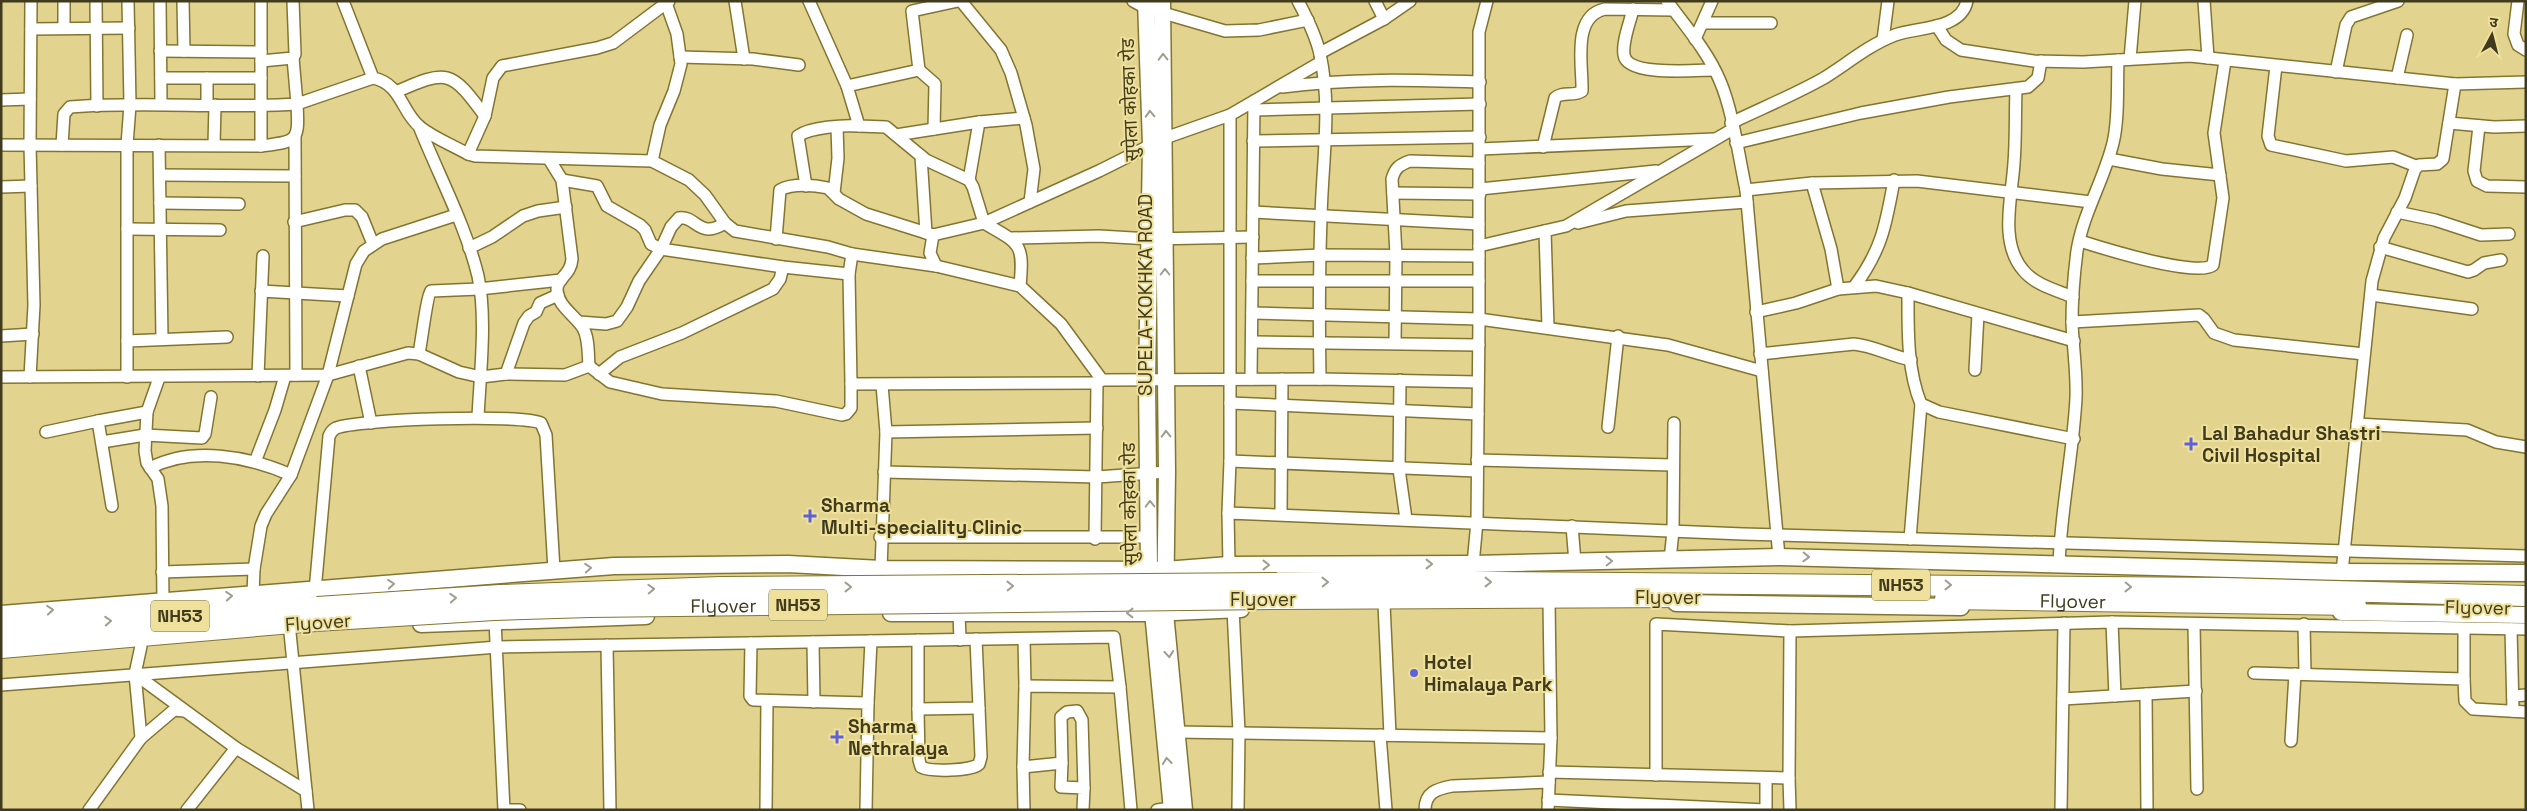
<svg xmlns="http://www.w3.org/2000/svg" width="2527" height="811" viewBox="0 0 2527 811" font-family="'Space Grotesk','Noto Sans Devanagari',sans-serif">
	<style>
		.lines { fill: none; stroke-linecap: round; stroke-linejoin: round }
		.street-casing { stroke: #837531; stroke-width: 14 }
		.secondary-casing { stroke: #837531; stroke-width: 19 }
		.highway-casing { stroke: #837531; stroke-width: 22 }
		.street { stroke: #fff; stroke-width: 11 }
		.secondary { stroke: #fff; stroke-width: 16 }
		.highway { stroke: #fff; stroke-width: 20 }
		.highway-bridge-casing { stroke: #837531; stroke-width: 22; stroke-linecap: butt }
		.highway-bridge { stroke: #fff; stroke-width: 20 }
		.oneway { stroke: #a09d8e }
		.poi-dot { fill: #5e61d9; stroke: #efe19b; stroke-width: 2 }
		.labels { text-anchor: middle; stroke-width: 4; stroke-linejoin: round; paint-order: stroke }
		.shield { fill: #efe19b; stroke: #756d44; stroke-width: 1 }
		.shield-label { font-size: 18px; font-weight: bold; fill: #413b1e }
		.street-label { font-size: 19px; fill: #413b1e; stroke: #efe19b }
		.poi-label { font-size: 19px; font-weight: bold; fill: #413b1e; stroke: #efe19b; text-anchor: start }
	</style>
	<rect width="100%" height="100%" fill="#e2d38f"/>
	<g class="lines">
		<defs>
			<g id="street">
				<polyline points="64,1 64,28"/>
				<polyline points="96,1 97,106"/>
				<polyline points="160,1 161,103"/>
				<polyline points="183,1 184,51"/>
				<polyline points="261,1 261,146"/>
				<path d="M343,1L373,78C402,84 401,112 420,127C434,138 452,145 468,154L475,156L652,161L689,180L705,195L725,223L735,231L828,247L852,254L936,266L1020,286L1061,324L1102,380L1320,379L1478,382"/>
				<polyline points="735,1 744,59"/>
				<polyline points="809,1 847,86 859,126 886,127 926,160 969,180 973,187 984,223 1099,171 1165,138 1230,115 1321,62 1320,53 1384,19 1410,1"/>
				<polyline points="961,1 1001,50 1011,73 1026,125 1034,169 1030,202"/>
				<polyline points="1133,1 1146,8 1225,31 1259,30 1308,20"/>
				<path d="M1298,1C1307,18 1316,36 1320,54C1332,108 1322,164 1321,218C1319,272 1319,325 1320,379"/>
				<polyline points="1375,1 1384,19"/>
				<path d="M1667,1C1686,27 1708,52 1720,81C1733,111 1739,158 1746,190L1779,557"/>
				<polyline points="2204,1 2208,58"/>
				<polyline points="2518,1 2514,34 2518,45 2526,50"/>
				<path d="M1633,9C1630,23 1622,41 1624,55C1627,77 1697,70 1714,70"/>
				<polyline points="1704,23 1771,23"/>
				<polyline points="1937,26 1946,40 1961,50 2034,61 2083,62 2190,56 2455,84 2526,82"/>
				<polyline points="31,29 129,28"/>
				<polyline points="1695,39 1712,1"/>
				<polyline points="1883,40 1888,1"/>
				<polyline points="160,51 261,52"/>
				<polyline points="680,57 753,59 799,65"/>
				<polyline points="2130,59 2135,1"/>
				<polyline points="261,61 293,58 295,54 293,1"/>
				<polyline points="2276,66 2268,136 2271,145 2346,161 2393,157 2416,166"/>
				<polyline points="919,70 935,84 934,129"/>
				<polyline points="2336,72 2346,25 2351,17 2398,1"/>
				<polyline points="161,78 261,78"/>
				<polyline points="207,78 207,105"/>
				<polyline points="2397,78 2407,35"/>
				<polyline points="847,86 919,70 912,11 958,1"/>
				<path d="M1282,87C1348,78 1413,80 1480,82"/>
				<path d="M2016,90C2015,114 2016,139 2014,163C2012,196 1999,242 2023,270C2035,285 2056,290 2073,297"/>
				<path d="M396,92C448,69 451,70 485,116"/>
				<polyline points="1,100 30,99"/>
				<polyline points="1254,110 1480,104"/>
				<path d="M1731,123C1762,108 1794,95 1824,78C1848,63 1869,45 1895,35C1917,27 1961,30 1967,1"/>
				<polyline points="2449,123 2494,127 2526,126"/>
				<path d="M419,126C438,174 466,226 478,276C487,317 480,375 478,417"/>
				<polyline points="2479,126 2474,171 2477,181 2487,186 2526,187"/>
				<polyline points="896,135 979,122 1024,118"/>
				<polyline points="295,137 296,375"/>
				<polyline points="1253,141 1480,137"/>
				<polyline points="1736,143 1861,113 1949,97 2028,87 2038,78 2041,61"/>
				<path d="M1,145L261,146C298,141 299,142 297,104L373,78"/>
				<path d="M62,145L64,114L70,107C145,101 221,109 297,104L293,58"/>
				<polyline points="159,145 162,338"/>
				<polyline points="214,145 215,105"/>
				<path d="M1543,147L1555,98C1562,91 1574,97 1582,91C1583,67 1571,16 1605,9L1673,10"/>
				<polyline points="1480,149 1714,139"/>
				<polyline points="468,154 485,116 493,78 502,66 597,48 613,43 669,1"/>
				<polyline points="921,156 926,233"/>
				<path d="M549,159L562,180L572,259C571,275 557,278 557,289C557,306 575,315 583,328C589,338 588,354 589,366"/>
				<polyline points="2109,159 2162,169 2220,175"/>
				<polyline points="652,161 660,125 674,91 681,64 677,34 666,3"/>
				<polyline points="160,175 295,176"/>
				<polyline points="562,180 597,186 607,206 640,225 645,230 651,244 661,249 783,267 849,274"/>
				<polyline points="969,180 979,122"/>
				<polyline points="1812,183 1831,249 1838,289"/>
				<path d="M806,186L798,136C810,127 844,125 859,126"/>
				<polyline points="1,187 31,186"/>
				<polyline points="1480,189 1656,171"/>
				<polyline points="1746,190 1812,183 1917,181 2091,202"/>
				<polyline points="834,193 838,158 837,127"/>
				<polyline points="1393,193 1480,194"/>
				<polyline points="160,203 239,204"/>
				<polyline points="1253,212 1479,224"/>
				<polyline points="2397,212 2435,220 2481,235 2509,234"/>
				<polyline points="294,222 345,210 355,210 362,217 373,244"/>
				<polyline points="1578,223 1626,211 1747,202"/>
				<polyline points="127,229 220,230"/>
				<polyline points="1545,231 1548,327"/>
				<polyline points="1012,238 1099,236 1150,239 1253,237"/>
				<path d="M776,239L780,190C792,183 815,185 828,188L839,199L866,214L933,235"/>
				<path d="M2080,241C2102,248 2198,278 2213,265L2223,198L2214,133L2225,61"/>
				<polyline points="1479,246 1566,226 1733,129"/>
				<polyline points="2380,247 2468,272 2474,270 2484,263 2501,260"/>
				<polyline points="469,248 492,237 523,216 538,211 566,207"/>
				<polyline points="852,254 849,274 851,384 1097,383"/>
				<polyline points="1252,258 1321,255 1479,256"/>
				<path d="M936,266L930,253L933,235L984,223C1020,244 1024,242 1020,286"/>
				<polyline points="1252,281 1479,281"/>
				<path d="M1854,287C1882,250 1886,224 1894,180"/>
				<polyline points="261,291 348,296"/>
				<path d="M1908,293C1908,330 1907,370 1921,404L1939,412L2074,439"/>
				<polyline points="2371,295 2472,309"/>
				<polyline points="1756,312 1796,303 1838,289 1876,286 1908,293 2074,341"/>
				<polyline points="1252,313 1479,319 1668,345 1762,371"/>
				<path d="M579,322L606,324L617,321L627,307L639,281L661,249L671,227L679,218C696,215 699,240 725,223"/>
				<polyline points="2072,322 2199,315 2204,319 2214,333 2234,340 2364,354"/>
				<polyline points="1,336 33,334"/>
				<polyline points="127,341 227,337"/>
				<polyline points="1252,342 1479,345"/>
				<path d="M1395,343L1396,255L1392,179C1395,168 1399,165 1410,161L1479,163"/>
				<path d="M419,354C421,344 427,295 431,291L479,289L561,280"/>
				<path d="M1760,354L1854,344C1874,346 1891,356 1911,360"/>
				<polyline points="359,366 371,423"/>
				<polyline points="1975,370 1978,314"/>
				<polyline points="506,374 524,323 529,316 536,312 540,303 558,295"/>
				<polyline points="599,374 620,357 682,333 773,289 780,279 783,267"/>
				<polyline points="258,376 263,256"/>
				<polyline points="1,377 328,375 408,353 419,354 459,372 481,377 506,374 565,375 589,366 610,382 662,394 776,401 842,415 846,414 851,408 851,384"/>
				<polyline points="30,377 34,305 30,145 31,1"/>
				<polyline points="127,377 127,145 130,105 128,1"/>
				<polyline points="159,378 147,412 145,451 147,463 158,479 162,506 163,602"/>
				<polyline points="1251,379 1254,101"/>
				<polyline points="1400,380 1399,469 1406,519"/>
				<polyline points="1230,403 1478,414"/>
				<polyline points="2357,424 2467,430 2496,442 2526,447"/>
				<polyline points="1608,427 1618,336"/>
				<polyline points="46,432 98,421"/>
				<polyline points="886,432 1097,428"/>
				<polyline points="102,442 145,435 202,438 205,434 211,397"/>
				<polyline points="1477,460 1673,465"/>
				<polyline points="1230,461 1477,471"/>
				<polyline points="255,462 275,410 285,376"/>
				<path d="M150,468C192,446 248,456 291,475"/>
				<polyline points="884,472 1097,477 1167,472"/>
				<polyline points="112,506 98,421 147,412"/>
				<polyline points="1228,513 1230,461 1230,115"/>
				<polyline points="1281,514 1282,379"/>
				<polyline points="1572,526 1575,562"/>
				<polyline points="880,537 1150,537"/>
				<polyline points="1095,539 1097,383 1102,380"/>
				<polyline points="1910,539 1921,404"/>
				<polyline points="1670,560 1673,531 1674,423"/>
				<polyline points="1473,564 1477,522 1479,319 1479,32 1487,1"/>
				<path d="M2059,564C2061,509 2073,454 2076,398C2077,373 2073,348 2072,323C2072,299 2074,274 2077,251C2083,213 2104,180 2113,143C2119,119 2117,85 2118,60"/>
				<polyline points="1229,565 1228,513 1743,534 2526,556"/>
				<polyline points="881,569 886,432 882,385"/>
				<polyline points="162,572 254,569"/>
				<polyline points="2342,572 2372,281 2384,238 2405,198 2415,169 2419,165 2437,164 2443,159 2455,84"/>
				<path d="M315,591L329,436C331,432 332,430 336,428C357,419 522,414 541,423L546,435L554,570"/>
				<polyline points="253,594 254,569 261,526 266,514 291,475 328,375 356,264 364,251 382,239 456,215"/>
				<polyline points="1384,604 1390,735"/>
				<polyline points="1233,609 1239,732 1238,810"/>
				<polyline points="959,613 960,640"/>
				<polyline points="495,621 504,810 520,810"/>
				<polyline points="2112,622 2115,696"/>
				<polyline points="2304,624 2305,674"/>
				<polyline points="2194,625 2197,789"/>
				<polyline points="2511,629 2513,711"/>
				<polyline points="290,633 308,810"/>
				<polyline points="1024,639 1025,686"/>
				<polyline points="918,640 918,709 979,708 976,639"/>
				<polyline points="813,642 814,702"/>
				<polyline points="751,643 750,696 753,700 868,703 866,810"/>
				<polyline points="607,645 610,810"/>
				<polyline points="2254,673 2464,679 2465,701 2473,709 2526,712"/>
				<polyline points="135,674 236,748 306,791"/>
				<polyline points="2464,679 2464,629"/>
				<polyline points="1,685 498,647 1114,637 1120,687 1131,810"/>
				<polyline points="2146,694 2147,810"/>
				<polyline points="2513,696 2526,695"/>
				<polyline points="2063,699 2196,691"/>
				<polyline points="868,703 871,641"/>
				<path d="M918,709L919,760L921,767C930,772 972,771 979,764L981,757L979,708"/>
				<polyline points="1176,732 1551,738 1549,602"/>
				<polyline points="1380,735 1386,810"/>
				<polyline points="141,738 174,710 184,711"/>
				<polyline points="2291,741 2295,674"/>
				<polyline points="1062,763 1061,717 1067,712 1077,711 1082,720 1084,788"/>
				<polyline points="1023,767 1024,810"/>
				<polyline points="1549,772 1789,778 1790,631"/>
				<polyline points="1656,775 1656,624 1790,631 2112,622 2526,629"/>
				<polyline points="1766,778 1766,810"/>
				<polyline points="1789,778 1790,810"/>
				<polyline points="1548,800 1766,810"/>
				<polyline points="89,810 141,738 135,674 141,646"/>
				<polyline points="187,810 236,748"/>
				<polyline points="766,810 767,701"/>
				<polyline points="1083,810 1084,788 1061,787 1062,763 1023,767 1025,686 1120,687"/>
				<polyline points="1157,810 1171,808"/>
				<path d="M1425,810C1425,792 1437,789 1452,786L1549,782"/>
				<polyline points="1548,810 1551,738"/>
				<polyline points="2061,810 2064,623"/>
			</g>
			<g id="secondary">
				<polyline points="1146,1 1151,145 1147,380 1149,570 1172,810"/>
				<polyline points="1162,1 1167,472 1165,613 1184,810"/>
				<polyline points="1676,603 1961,607"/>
				<polyline points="2341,612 2526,615"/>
				<polyline points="891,613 1152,613 1241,609"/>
				<polyline points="1,614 614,566 788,564 881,569 1165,570 1229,565 1473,564 1779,557 2342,572 2526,573"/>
				<polyline points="421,624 646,616"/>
			</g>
			<g id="highway">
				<polyline points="1277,583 1375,581 2224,588 2526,596"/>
				<polyline points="1280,599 1689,597"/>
				<path id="s1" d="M1945,599L2356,605"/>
				<polyline points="1,629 317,607"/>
				<polyline points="1,648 316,621"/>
			</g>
		</defs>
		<use href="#street" class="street-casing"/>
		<use href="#secondary" class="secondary-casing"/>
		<use href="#highway" class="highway-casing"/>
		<use href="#street" class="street"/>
		<use href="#secondary" class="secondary"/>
		<use href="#highway" class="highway"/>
		<defs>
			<g id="highway-bridge">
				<polyline points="317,607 500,595 721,587 1277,583"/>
				<path id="s2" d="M316,621L494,610L589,607L1280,599"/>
			</g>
		</defs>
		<use href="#highway-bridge" class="highway-bridge-casing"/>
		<use href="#highway-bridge" class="highway-bridge"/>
	</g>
	<defs><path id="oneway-chevron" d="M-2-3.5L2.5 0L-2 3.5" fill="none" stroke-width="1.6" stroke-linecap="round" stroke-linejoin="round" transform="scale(1.25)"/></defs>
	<g class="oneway">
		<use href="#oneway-chevron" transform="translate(1163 57) rotate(-91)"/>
		<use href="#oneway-chevron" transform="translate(1150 114) rotate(-92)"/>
		<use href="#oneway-chevron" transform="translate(1165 272) rotate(-90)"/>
		<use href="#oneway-chevron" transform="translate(1166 434) rotate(-91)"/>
		<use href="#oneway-chevron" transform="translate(1150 504) rotate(-91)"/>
		<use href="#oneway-chevron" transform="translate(1806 557) rotate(2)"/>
		<use href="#oneway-chevron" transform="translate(1609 561) rotate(-1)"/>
		<use href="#oneway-chevron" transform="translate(1429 564)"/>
		<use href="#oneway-chevron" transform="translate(1266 565)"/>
		<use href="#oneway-chevron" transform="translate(588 568) rotate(-4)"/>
		<use href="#oneway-chevron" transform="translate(1325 582) rotate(-1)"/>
		<use href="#oneway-chevron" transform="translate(1488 582)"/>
		<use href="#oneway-chevron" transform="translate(391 584) rotate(-5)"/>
		<use href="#oneway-chevron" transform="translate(1948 585) rotate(1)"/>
		<use href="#oneway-chevron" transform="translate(1010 586) rotate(-1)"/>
		<use href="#oneway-chevron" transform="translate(848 587)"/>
		<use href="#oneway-chevron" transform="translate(2128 587) rotate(1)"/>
		<use href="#oneway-chevron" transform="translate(651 589) rotate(-2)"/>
		<use href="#oneway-chevron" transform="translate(229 596) rotate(-5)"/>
		<use href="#oneway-chevron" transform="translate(453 598) rotate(-4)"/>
		<use href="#oneway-chevron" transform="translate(50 610) rotate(-5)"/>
		<use href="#oneway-chevron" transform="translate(1130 613) rotate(-180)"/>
		<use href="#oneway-chevron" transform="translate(108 621) rotate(-4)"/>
		<use href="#oneway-chevron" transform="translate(1169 654) rotate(85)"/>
		<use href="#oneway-chevron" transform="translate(1167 761) rotate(-96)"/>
	</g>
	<g class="poi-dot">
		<path d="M2188.5 436.5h5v5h5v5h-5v5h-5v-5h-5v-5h5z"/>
		<path d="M807.5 508.5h5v5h5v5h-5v5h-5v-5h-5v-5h5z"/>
		<circle cx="1414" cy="673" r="5"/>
		<path d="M834.5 729.5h5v5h5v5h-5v5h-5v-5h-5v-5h5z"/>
	</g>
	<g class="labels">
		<g class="shield">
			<rect x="1872" y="569.5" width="58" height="31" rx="4"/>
			<rect x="769" y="589.5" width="58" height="31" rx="4"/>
			<rect x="151" y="600.5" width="58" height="31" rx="4"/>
		</g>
		<g class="shield-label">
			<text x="1901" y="591">NH53</text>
			<text x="798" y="611">NH53</text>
			<text x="180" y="622">NH53</text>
		</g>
		<g class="street-label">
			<text transform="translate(1129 100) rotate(-92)" y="7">सुपेला कोहका रोड</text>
			<text transform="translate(1145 295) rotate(-90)" y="7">SUPELA-KOKHKA ROAD</text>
			<text transform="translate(1129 504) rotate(-91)" y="7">सुपेला कोहका रोड</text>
			<text x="1668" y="604">Flyover</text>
			<text x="1263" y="606">Flyover</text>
			<text dy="7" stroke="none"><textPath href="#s1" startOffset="128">Flyover</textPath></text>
			<text dy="7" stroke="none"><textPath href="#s2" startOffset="408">Flyover</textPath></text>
			<text transform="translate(2478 607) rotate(1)" y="7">Flyover</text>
			<text transform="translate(318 622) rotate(-4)" y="7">Flyover</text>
		</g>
		<g class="poi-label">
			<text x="2202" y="440">Lal Bahadur Shastri<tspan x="2202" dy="22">Civil Hospital</tspan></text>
			<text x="821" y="512">Sharma<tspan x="821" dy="22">Multi-speciality Clinic</tspan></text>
			<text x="1424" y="669">Hotel<tspan x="1424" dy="22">Himalaya Park</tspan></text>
			<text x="848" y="733">Sharma<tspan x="848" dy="22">Nethralaya</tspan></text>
		</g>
	</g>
	<rect width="2527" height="811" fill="none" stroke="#413b1e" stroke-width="5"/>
	<g transform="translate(2492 35) rotate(7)" stroke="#efe19b" stroke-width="4" paint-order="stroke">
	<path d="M0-4L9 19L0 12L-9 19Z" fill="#413b1e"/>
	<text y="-8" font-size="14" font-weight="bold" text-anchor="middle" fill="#413b1e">उ</text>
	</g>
</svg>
